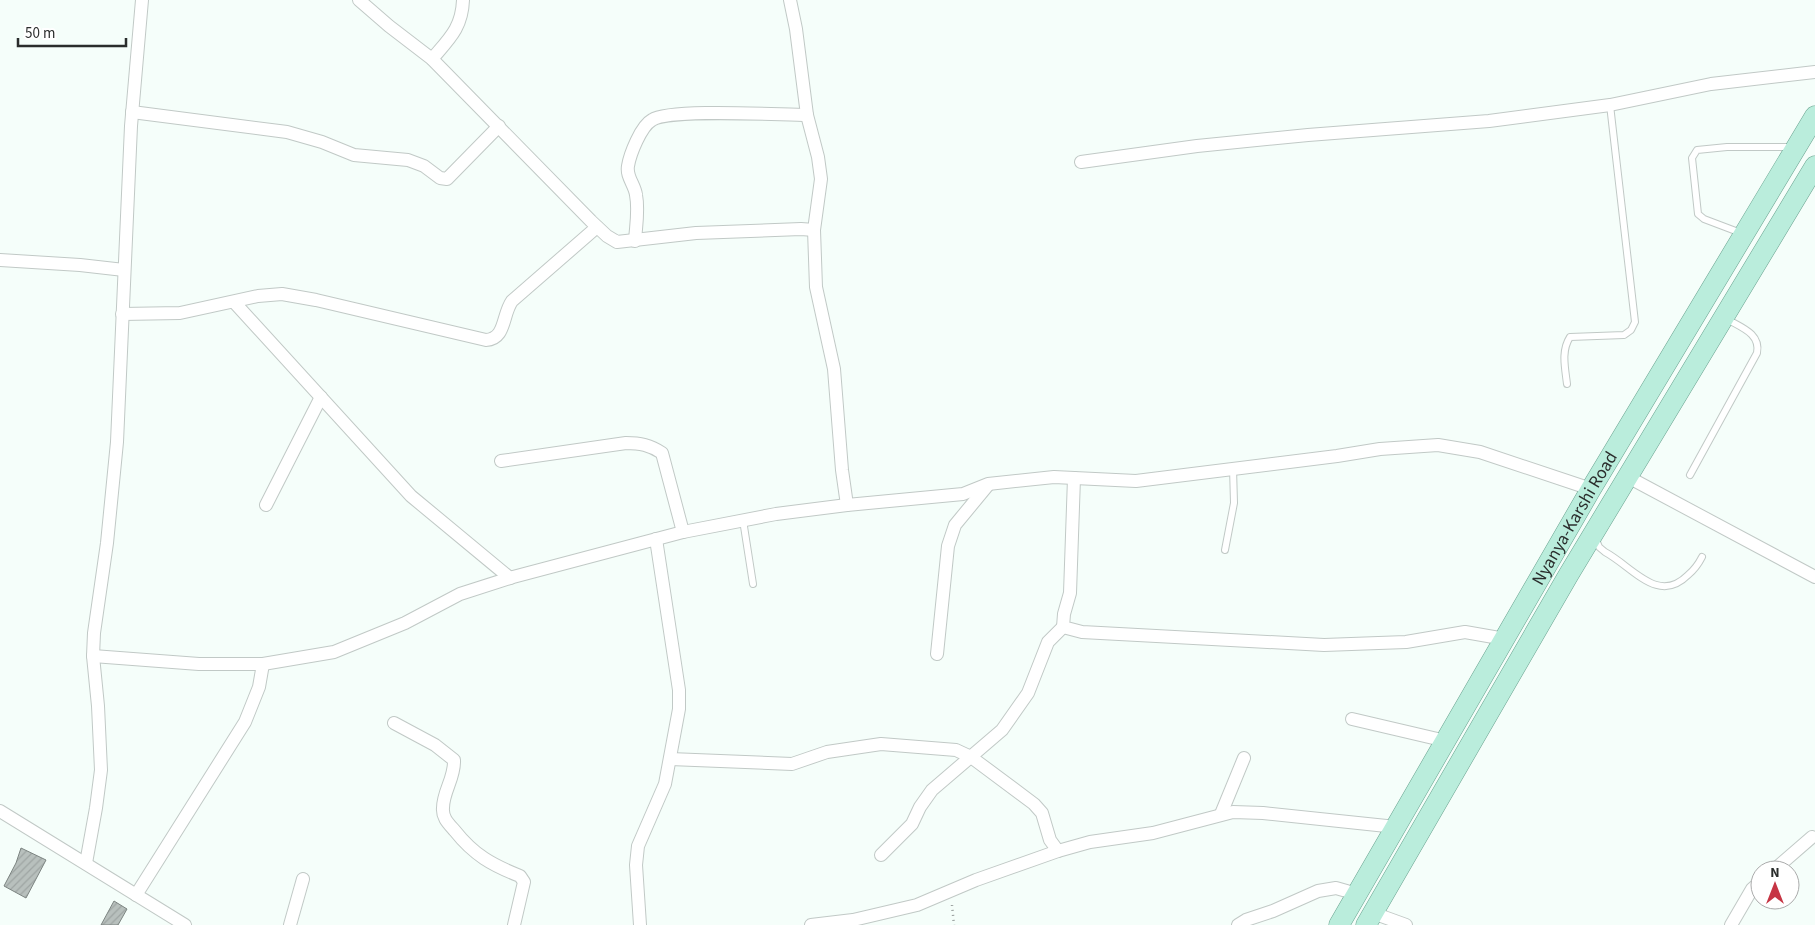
<svg xmlns="http://www.w3.org/2000/svg" width="1815" height="925" viewBox="0 0 1815 925" font-family="'Source Sans 3',sans-serif">
	<style>
		.building { fill: url(#building-hatch); stroke: #7c8481 }
		.lines { fill: none; stroke-linecap: round; stroke-linejoin: round }
		.service-casing { stroke: #c1c9c6; stroke-width: 8 }
		.minor-casing { stroke: #c1c9c6; stroke-width: 14 }
		.primary-casing { stroke: #6aa28f; stroke-width: 21 }
		.path { stroke: #979d9b; stroke-width: 2.5; stroke-dasharray: 1 4; stroke-linecap: butt }
		.service { stroke: #fff; stroke-width: 6 }
		.minor { stroke: #fff; stroke-width: 12 }
		.primary { stroke: #baeddc; stroke-width: 20 }
		.labels { text-anchor: middle; stroke-width: 4.5; stroke-linejoin: round; paint-order: stroke }
		.street-label { font-size: 18px; fill: #2a2d2c; stroke: #fff }
	</style>
	<defs>
		<pattern id="building-hatch" width="6" height="6" patternUnits="userSpaceOnUse" patternTransform="scale(1.25)"><rect width="6" height="6" fill="#b8c0bd"/><path d="M-1 1l2-2M0 6l6-6M5 7l2-2" fill="none" stroke="#9ea5a3"/></pattern>
	</defs>
	<rect width="100%" height="100%" fill="#f5fefa"/>
	<g class="building">
		<polygon points="21,848 46,860 26,898 4,886 16,863"/>
		<polygon points="114,901 127,909 118,925 101,925"/>
	</g>
	<g class="lines">
		<defs>
			<g id="service">
				<polyline points="1741,233 1704,219 1698,214 1692,158 1697,150 1727,147 1793,147"/>
				<path d="M1567,384C1565,367 1561,351 1570,337L1624,335L1631,330L1635,322L1610,105"/>
				<path d="M1690,475L1757,353C1761,333 1740,327 1725,318"/>
				<polyline points="743,520 753,584"/>
				<path d="M1595,537L1599,547L1605,552C1633,567 1658,605 1688,575C1694,570 1698,565 1702,557"/>
				<polyline points="1225,550 1234,503 1233,468"/>
			</g>
			<g id="minor">
				<polyline points="359,0 389,26 432,59 591,221 607,236 617,242 696,233 801,229 814,230"/>
				<polyline points="790,0 796,29 807,115 818,157 821,179 814,230 816,287 834,369 842,470 847,505"/>
				<path d="M432,59C449,39 462,28 463,0"/>
				<polyline points="132,112 287,132 322,142 354,155 408,160 424,166 440,178 447,179 499,126"/>
				<polyline points="1081,162 1197,146 1308,135 1489,121 1610,105 1711,84 1815,72"/>
				<path d="M635,241C636,225 639,210 636,195C635,185 626,177 628,166C630,154 641,126 652,120C670,108 780,115 807,115"/>
				<polyline points="0,260 80,265 124,270"/>
				<polyline points="234,302 411,496 510,578"/>
				<path d="M122,314L180,313L258,296L282,294L316,300L486,340C506,339 502,315 512,301L597,227"/>
				<path d="M501,461L626,443C640,443 650,445 662,453L683,532"/>
				<polyline points="1628,477 1815,577"/>
				<polyline points="1074,478 1070,593 1064,614 1063,627 1082,632 1324,645 1406,642 1465,632 1505,639"/>
				<polyline points="266,505 321,397"/>
				<polyline points="937,654 948,546 955,525 988,485"/>
				<polyline points="93,656 199,664 263,664 334,652 405,623 460,594 513,577 683,532 776,514 847,505 963,494 988,484 1054,477 1136,481 1337,456 1380,449 1438,445 1480,452 1591,489"/>
				<polyline points="1352,719 1446,741"/>
				<path d="M394,723L435,745L454,760C455,778 443,791 443,808C442,818 449,824 455,831C474,855 492,865 520,876L524,882L514,925"/>
				<polyline points="670,759 792,764 827,752 881,744 956,750 971,757 1034,804 1042,813 1050,840 1058,851"/>
				<polyline points="0,811 185,925"/>
				<polyline points="1221,814 1244,758"/>
				<polyline points="881,855 912,824 920,807 932,790 1002,730 1028,693 1048,642 1063,627"/>
				<polyline points="86,863 96,808 101,770 98,706 93,656 94,633 107,543 117,442 131,126 142,0"/>
				<polyline points="1774,870 1812,837"/>
				<polyline points="136,895 245,722 259,687 263,664"/>
				<polyline points="1373,913 1406,925"/>
				<polyline points="290,925 303,879"/>
				<polyline points="640,925 636,865 638,846 665,784 679,709 679,690 656,539"/>
				<polyline points="811,925 853,920 917,905 976,880 1058,851 1090,842 1153,833 1233,812 1263,813 1396,827"/>
				<polyline points="1238,925 1246,920 1273,911 1318,891 1336,888 1357,894"/>
				<polyline points="1731,925 1752,889 1760,882"/>
			</g>
			<g id="primary">
				<path id="s1" d="M1339,925L1591,489L1815,116"/>
				<polyline points="1366,925 1569,574 1815,166"/>
			</g>
		</defs>
		<use href="#service" class="service-casing"/>
		<use href="#minor" class="minor-casing"/>
		<use href="#primary" class="primary-casing"/>
		<polyline class="path" points="952,905 954,925"/>
		<use href="#service" class="service"/>
		<use href="#minor" class="minor"/>
		<use href="#primary" class="primary"/>
	</g>
	<g class="labels">
		<g class="street-label">
			<text dy="6" stroke="none"><textPath href="#s1" startOffset="470">Nyanya-Karshi Road</textPath></text>
		</g>
	</g>
	<g transform="translate(1775 885)"><circle r="24" fill="#ffffff" stroke="#aaabab"/>
	<path d="M0-4L9 19L0 12L-9 19Z" fill="#c63544"/>
	<text y="-8" font-size="14" font-weight="bold" text-anchor="middle" fill="#2a2d2c">N</text>
	</g>
	<path d="M18 38v8h108v-8" fill="none" stroke="#2a2d2c" stroke-width="2.5"/>
	<text x="25" y="38" font-size="15" fill="#2a2d2c" stroke="#ffffff" stroke-width="4" paint-order="stroke">50 m</text>
</svg>
